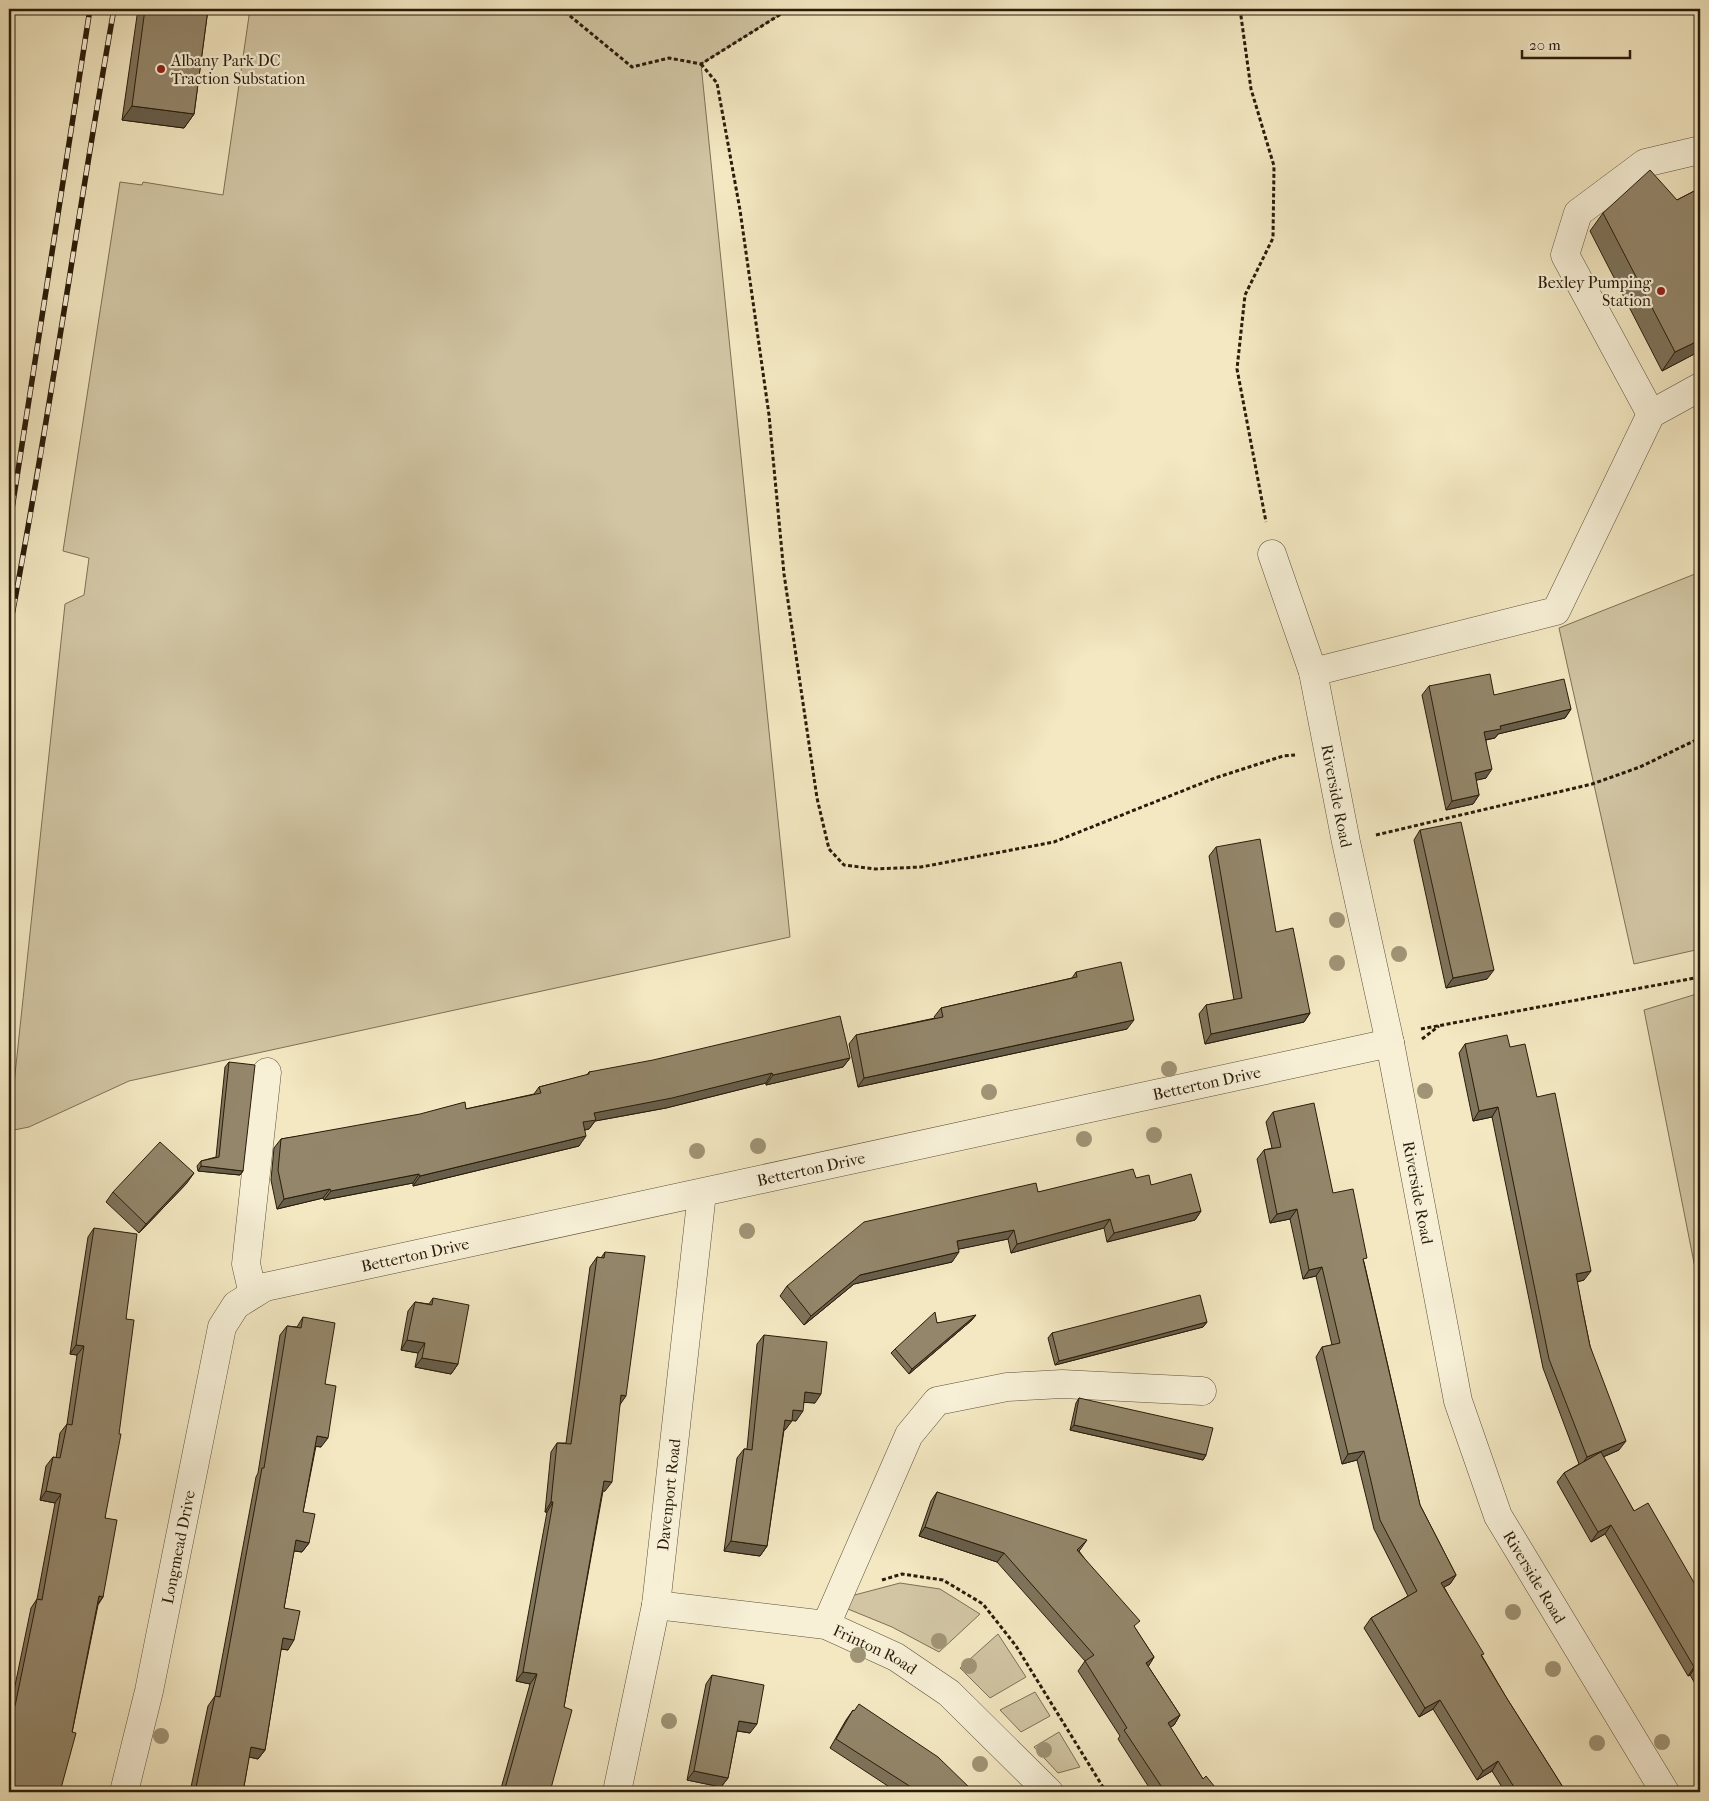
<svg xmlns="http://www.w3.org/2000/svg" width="1709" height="1801" viewBox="0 0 1709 1801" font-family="'IM FELL French Canon',serif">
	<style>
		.green { fill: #d1c5a3; stroke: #7e7056 }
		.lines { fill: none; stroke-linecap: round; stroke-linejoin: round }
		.minor-casing { stroke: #5c4f38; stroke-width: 29 }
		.path { stroke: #2a1c0a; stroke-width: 3; stroke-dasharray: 4 2.5; stroke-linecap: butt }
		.minor { stroke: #f7f0d7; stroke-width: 28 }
		.rail-casing { stroke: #2a1c0a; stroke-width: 5.5 }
		.rail { stroke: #f7f0d7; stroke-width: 4; stroke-dasharray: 11; stroke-linecap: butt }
		.tree { fill: #a09476 }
		.wall { fill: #7e735b; stroke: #2a1c0a }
		.shaded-wall { fill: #675e4a; stroke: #2a1c0a }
		.building { fill: #93866a; stroke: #2a1c0a }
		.poi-dot { fill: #8f2418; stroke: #f7f0d7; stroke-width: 2 }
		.labels { text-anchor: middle; stroke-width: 4.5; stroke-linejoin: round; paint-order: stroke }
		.poi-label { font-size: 16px; fill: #2a1c0a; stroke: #f7f0d7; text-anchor: start }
		.street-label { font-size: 16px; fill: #2a1c0a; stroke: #f7f0d7 }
	</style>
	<rect width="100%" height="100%" fill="#f3e8c2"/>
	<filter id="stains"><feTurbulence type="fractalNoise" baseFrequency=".004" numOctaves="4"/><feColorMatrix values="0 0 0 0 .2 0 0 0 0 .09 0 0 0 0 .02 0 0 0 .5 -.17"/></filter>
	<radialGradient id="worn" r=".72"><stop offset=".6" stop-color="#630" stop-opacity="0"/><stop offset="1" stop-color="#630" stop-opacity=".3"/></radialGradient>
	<g class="green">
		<polygon points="250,9 789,9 701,64 790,937 129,1081 29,1127 9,1131 65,604 84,595 89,558 63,551 120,182 142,185 143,182 223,195"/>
		<polygon points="1700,572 1700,949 1634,964 1559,628"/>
		<polygon points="1700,993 1700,1293 1644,1010"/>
		<polygon points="900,1583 940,1589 980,1614 939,1652 892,1627 843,1607 847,1597"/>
		<polygon points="998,1634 1026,1677 990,1698 960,1668"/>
		<polygon points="1035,1692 1050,1716 1021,1732 1000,1710"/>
		<polygon points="1059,1732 1080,1767 1058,1773 1034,1747"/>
	</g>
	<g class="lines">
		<defs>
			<g id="minor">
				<polyline points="1651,414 1565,255 1578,213 1645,163 1700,150"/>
				<path id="s1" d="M1272,554L1313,672L1346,842L1390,1043L1458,1401L1498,1516L1665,1792"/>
				<polyline points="1313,672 1556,611 1651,414 1700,387"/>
				<polyline points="253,1294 246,1264 267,1072"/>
				<path id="s2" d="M656,1605L826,1625L896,1657L949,1693L1049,1792"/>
				<polyline points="826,1625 909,1435 937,1401 1007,1387 1062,1384 1202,1391"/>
				<path id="s3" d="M124,1792L149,1691L222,1327L236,1305L265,1287L1390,1043"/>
				<path id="s4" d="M617,1792L656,1605L702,1193"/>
			</g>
		</defs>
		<use href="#minor" class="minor-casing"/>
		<g class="path">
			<polyline points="559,9 564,11 632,67 669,58 701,64 789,9"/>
			<polyline points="1240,9 1251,89 1274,166 1273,238 1245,295 1237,369 1266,522"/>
			<polyline points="701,64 717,83 740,210 769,415 784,574 817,798 829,849 844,865 875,869 921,867 1054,842 1215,778 1283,756 1295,755"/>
			<polyline points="1376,835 1592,784 1640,767 1700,738"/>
			<polyline points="1421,1029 1700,977"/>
			<polyline points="1422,1039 1439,1026"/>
			<polyline points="882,1580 902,1574 943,1580 983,1604 1016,1646 1106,1792"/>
		</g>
		<use href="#minor" class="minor"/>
		<defs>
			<g id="rail">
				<polyline points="9,528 90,9"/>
				<path d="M9,631C49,424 77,216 114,9"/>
			</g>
		</defs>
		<use href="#rail" class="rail-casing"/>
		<use href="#rail" class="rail"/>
	</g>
	<g class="tree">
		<circle cx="1337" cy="920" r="8"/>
		<circle cx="1399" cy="954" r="8"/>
		<circle cx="1337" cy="963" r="8"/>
		<circle cx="1169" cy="1069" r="8"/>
		<circle cx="1425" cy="1091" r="8"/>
		<circle cx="989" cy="1092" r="8"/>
		<circle cx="1154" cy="1135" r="8"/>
		<circle cx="1084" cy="1139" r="8"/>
		<circle cx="758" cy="1146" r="8"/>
		<circle cx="697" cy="1151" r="8"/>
		<circle cx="747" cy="1231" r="8"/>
		<circle cx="1513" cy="1612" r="8"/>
		<circle cx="939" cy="1641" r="8"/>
		<circle cx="858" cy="1655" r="8"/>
		<circle cx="969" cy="1666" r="8"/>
		<circle cx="1553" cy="1669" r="8"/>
		<circle cx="669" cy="1721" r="8"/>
		<circle cx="161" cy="1736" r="8"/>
		<circle cx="1662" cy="1742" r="8"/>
		<circle cx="1597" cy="1743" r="8"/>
		<circle cx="1044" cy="1750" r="8"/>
		<circle cx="980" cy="1764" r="8"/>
	</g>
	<g class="wall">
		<polygon points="138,9 208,9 194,114 184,128 122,120"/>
		<polygon points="1700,188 1700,351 1662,371 1590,231 1603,213 1677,200"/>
		<polygon points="1429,686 1494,695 1571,709 1565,718 1498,734 1495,738 1486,740 1486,778 1476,780 1479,795 1473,804 1446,810 1422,695"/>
		<polygon points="1420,830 1487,979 1446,988 1414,840"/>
		<polygon points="1216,847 1310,1013 1304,1022 1205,1044 1199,1014 1206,1005 1234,1000 1209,856"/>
		<polygon points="1076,972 1127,1029 858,1087 849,1044 856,1035 935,1018 934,1017 941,1008 1072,978"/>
		<polygon points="1465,1044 1510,1047 1537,1097 1584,1280 1577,1282 1590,1346 1619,1450 1603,1457 1634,1511 1700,1593 1700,1692 1690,1675 1688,1676 1605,1534 1591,1542 1557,1482 1564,1473 1579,1464 1543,1368 1492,1117 1473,1121 1459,1053"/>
		<polygon points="850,1058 843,1067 766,1085 766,1083 666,1108 595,1121 589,1129 585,1130 579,1146 413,1186 413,1183 324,1200 323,1198 277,1209 271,1180 274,1148 281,1139 466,1109 534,1094 539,1087 587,1075 589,1072"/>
		<polygon points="229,1062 243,1171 240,1175 198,1171 197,1166 201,1161 216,1157 225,1067"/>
		<polygon points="1273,1112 1333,1193 1364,1262 1420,1505 1456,1575 1450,1584 1444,1587 1482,1656 1506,1697 1566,1792 1505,1792 1492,1771 1477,1780 1433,1709 1419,1717 1364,1628 1371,1618 1408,1596 1374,1529 1357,1460 1342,1464 1316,1357 1322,1347 1332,1345 1316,1276 1303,1279 1290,1219 1270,1223 1257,1159 1264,1150 1272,1148 1266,1122"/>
		<polygon points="1136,1178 1151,1185 1201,1211 1195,1220 1107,1242 1104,1228 1011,1253 1008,1239 958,1249 952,1262 854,1284 804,1325 780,1296 787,1286 1038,1192"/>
		<polygon points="187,1183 139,1233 106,1202 113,1192"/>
		<polygon points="94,1228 126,1319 105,1518 103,1597 98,1605 60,1792 11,1705 31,1608 37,1599 55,1503 40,1500 46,1466 53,1457 56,1458 60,1433 67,1424 77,1355 70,1354 88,1237"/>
		<polygon points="605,1252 620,1404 605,1491 603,1491 564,1707 550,1792 500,1792 530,1684 516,1681 547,1512 545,1512 551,1452 557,1443 566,1443 590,1267 597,1257 601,1258"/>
		<polygon points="433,1298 458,1364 451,1374 415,1367 418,1353 401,1350 408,1311 415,1302 429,1304"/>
		<polygon points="303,1317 325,1384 321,1447 316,1446 303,1512 309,1543 302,1552 294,1551 284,1608 288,1650 281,1649 265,1750 258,1759 249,1757 243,1792 190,1792 208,1706 215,1696 256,1477 258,1473 280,1335 287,1326 297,1327"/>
		<polygon points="972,1320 909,1374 891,1353 895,1349 937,1323"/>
		<polygon points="1207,1322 1203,1327 1055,1365 1048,1338 1052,1333"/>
		<polygon points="764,1335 815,1403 804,1402 796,1421 792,1420 785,1430 784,1430 767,1546 760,1556 724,1551 737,1458 744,1449 747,1449 757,1344"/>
		<polygon points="1079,1398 1206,1455 1203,1460 1070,1430 1076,1403"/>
		<polygon points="937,1492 1080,1550 1079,1551 1135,1628 1154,1657 1148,1666 1180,1715 1174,1725 1170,1727 1203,1779 1219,1792 1152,1792 1118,1739 1120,1736 1078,1671 1085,1661 997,1562 919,1536 931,1501"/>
		<polygon points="712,1675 750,1733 737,1731 728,1778 721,1787 687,1780 706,1684"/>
		<polygon points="853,1710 974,1792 897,1792 830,1748 846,1720"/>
	</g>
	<g class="shaded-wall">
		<polygon points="132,106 194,114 184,128 122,120"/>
		<polygon points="1700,340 1700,351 1662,371 1675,352"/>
		<polygon points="1571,709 1565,718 1498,734 1495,738 1478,741 1484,732 1500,726"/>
		<polygon points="1492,769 1486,778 1469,782 1475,773"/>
		<polygon points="1479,795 1473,804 1446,810 1452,801"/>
		<polygon points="1494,970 1487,979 1446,988 1453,978"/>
		<polygon points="1310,1013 1304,1022 1205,1044 1211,1034"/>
		<polygon points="1134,1020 1127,1029 858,1087 864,1078"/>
		<polygon points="850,1058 843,1067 766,1085 773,1075"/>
		<polygon points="772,1073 766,1083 666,1108 595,1121 589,1129 576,1131 583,1122 594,1113"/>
		<polygon points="1498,1107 1492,1117 1473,1121 1479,1111"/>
		<polygon points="586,1136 579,1146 413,1186 420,1176"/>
		<polygon points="201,1166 243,1171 240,1175 198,1171"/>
		<polygon points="194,1173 187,1183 139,1233 146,1224"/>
		<polygon points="419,1174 413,1183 324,1200 331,1191"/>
		<polygon points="330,1189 323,1198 277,1209 284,1199"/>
		<polygon points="1297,1209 1290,1219 1270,1223 1277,1214"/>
		<polygon points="1201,1211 1195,1220 1107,1242 1114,1233"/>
		<polygon points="1110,1219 1104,1228 1011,1253 1017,1244"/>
		<polygon points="1014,1230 1008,1239 950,1251 957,1241"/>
		<polygon points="959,1252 952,1262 854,1284 804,1325 811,1316 860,1275"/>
		<polygon points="1322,1267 1316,1276 1303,1279 1309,1270"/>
		<polygon points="1591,1271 1584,1280 1569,1284 1576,1274"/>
		<polygon points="976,1315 972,1320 909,1374 912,1369"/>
		<polygon points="1207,1322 1203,1327 1055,1365 1059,1361"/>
		<polygon points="407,1340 425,1343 418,1353 401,1350"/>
		<polygon points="76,1345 84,1346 77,1355 70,1354"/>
		<polygon points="422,1358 458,1364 451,1374 415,1367"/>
		<polygon points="805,1392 821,1394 815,1403 798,1402"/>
		<polygon points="621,1395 626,1396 619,1406"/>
		<polygon points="793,1410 803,1411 796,1421 786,1420"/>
		<polygon points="785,1420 792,1421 785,1430 779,1429"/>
		<polygon points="1074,1425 1206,1455 1203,1460 1070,1430"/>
		<polygon points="317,1436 328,1438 321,1447 311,1446"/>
		<polygon points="1626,1441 1619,1450 1580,1467 1587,1457"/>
		<polygon points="1364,1451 1357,1460 1342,1464 1348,1454"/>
		<polygon points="604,1481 612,1482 605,1491 598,1491"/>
		<polygon points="46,1491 61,1494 55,1503 40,1500"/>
		<polygon points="551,1502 553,1502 547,1512 545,1512"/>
		<polygon points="1611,1525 1605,1534 1591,1542 1598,1532"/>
		<polygon points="925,1527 1004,1553 997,1562 919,1536"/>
		<polygon points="296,1540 309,1543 302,1552 289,1550"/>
		<polygon points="1087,1540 1080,1550 1071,1559 1077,1550"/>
		<polygon points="731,1541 767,1546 760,1556 724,1551"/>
		<polygon points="1456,1575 1450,1584 1435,1592 1441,1583"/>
		<polygon points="99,1596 103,1597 96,1606"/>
		<polygon points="283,1638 294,1640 288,1650 276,1648"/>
		<polygon points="1154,1657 1148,1667 1146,1663"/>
		<polygon points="1697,1665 1690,1675 1688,1676 1694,1667"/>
		<polygon points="523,1672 537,1674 530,1684 516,1681"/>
		<polygon points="1440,1700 1433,1709 1419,1717 1425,1708"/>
		<polygon points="1180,1715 1174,1725 1162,1733 1168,1723"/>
		<polygon points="739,1721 757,1724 750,1733 733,1730"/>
		<polygon points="251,1747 265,1750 258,1759 245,1756"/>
		<polygon points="1498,1761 1492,1771 1477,1780 1483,1771"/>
		<polygon points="694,1771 728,1778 721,1787 687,1780"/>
	</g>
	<g class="building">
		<polygon points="145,9 208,9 194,114 132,106"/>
		<polygon points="1650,170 1677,200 1700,188 1700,340 1675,352 1603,213"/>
		<polygon points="1490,674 1494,695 1564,679 1571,709 1500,726 1501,729 1484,732 1492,769 1475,773 1479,795 1452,801 1429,686"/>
		<polygon points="1461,822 1494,970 1453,978 1420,830"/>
		<polygon points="1260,839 1276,932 1293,928 1310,1013 1211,1034 1206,1005 1242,998 1216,847"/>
		<polygon points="1121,962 1134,1020 864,1078 856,1035 943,1017 941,1008 1077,977 1076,972"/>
		<polygon points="840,1016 850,1058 773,1075 772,1073 672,1098 594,1113 596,1120 583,1122 586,1136 420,1176 419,1174 331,1191 330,1189 284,1199 278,1170 281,1139 420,1114 465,1102 466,1109 541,1093 539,1087 589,1074 589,1072 653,1060"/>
		<polygon points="1507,1035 1510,1047 1525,1044 1537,1097 1555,1093 1591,1271 1576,1274 1583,1312 1590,1346 1626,1441 1587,1457 1549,1359 1498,1107 1479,1111 1465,1044"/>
		<polygon points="229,1062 255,1065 243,1171 201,1166 201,1161 219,1157"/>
		<polygon points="1314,1103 1333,1193 1353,1189 1367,1258 1363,1259 1420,1505 1456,1575 1441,1583 1484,1654 1481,1655 1506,1697 1566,1792 1517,1792 1498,1761 1483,1771 1440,1700 1425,1708 1371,1618 1417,1591 1380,1520 1364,1451 1348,1454 1322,1347 1340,1343 1322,1267 1309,1270 1297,1209 1277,1214 1264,1150 1281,1147 1273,1112"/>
		<polygon points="160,1142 194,1173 146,1224 113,1192"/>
		<polygon points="1133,1169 1136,1178 1149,1175 1151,1185 1191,1174 1201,1211 1114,1233 1110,1219 1017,1244 1014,1230 957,1241 959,1252 860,1275 811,1316 787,1286 864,1222 1036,1183 1038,1192"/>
		<polygon points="94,1228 137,1234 126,1319 134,1320 119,1434 121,1434 105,1518 117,1520 103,1597 99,1596 72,1732 76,1733 60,1792 9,1792 9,1705 15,1706 37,1599 42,1600 61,1494 46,1491 53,1457 60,1458 67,1424 72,1425 84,1346 76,1345"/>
		<polygon points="605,1252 645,1256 626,1396 621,1395 612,1482 604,1481 564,1707 572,1710 550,1792 504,1792 537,1674 523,1672 553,1502 551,1502 557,1443 571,1444 597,1257 604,1258"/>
		<polygon points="1200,1295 1207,1322 1059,1361 1052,1333"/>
		<polygon points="433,1298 469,1305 458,1364 422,1358 425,1343 407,1340 415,1302 432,1305"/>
		<polygon points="935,1312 937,1323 976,1315 912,1369 895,1349"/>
		<polygon points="303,1317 335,1323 325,1384 336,1386 328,1438 317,1436 303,1512 315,1514 309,1543 296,1540 284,1608 300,1611 294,1640 283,1638 265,1750 251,1747 243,1792 195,1792 215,1696 220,1697 262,1468 264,1468 287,1326 301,1328"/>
		<polygon points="764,1335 827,1342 821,1394 805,1392 803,1411 793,1410 792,1421 785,1420 767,1546 731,1541 744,1449 752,1450"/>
		<polygon points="1079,1398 1213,1428 1206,1455 1074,1425"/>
		<polygon points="1601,1452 1634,1511 1648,1503 1700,1593 1700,1672 1697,1665 1694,1667 1611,1525 1598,1532 1564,1473"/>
		<polygon points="937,1492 1087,1540 1077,1550 1140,1621 1134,1626 1154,1657 1146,1663 1180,1715 1168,1723 1203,1779 1206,1776 1219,1792 1168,1792 1165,1788 1163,1789 1124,1730 1127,1728 1085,1661 1094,1655 1004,1553 925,1527"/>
		<polygon points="712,1675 764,1685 757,1724 739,1721 728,1778 694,1771"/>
		<polygon points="859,1704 938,1757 974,1792 916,1792 911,1787 836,1739 853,1710 854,1711"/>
	</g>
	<g class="poi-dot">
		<circle cx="161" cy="69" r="5"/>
		<circle cx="1661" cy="291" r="5"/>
	</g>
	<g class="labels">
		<g class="poi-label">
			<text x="171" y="66">Albany Park DC<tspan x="171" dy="18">Traction Substation</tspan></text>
			<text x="1651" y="288" text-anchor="end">Bexley Pumping<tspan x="1651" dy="18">Station</tspan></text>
		</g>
		<g class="street-label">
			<text dy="6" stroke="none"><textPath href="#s1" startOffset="251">Riverside Road</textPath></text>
			<text dy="6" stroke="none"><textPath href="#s3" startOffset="1499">Betterton Drive</textPath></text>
			<text dy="6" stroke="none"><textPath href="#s3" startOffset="1094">Betterton Drive</textPath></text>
			<text dy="6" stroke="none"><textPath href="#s1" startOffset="656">Riverside Road</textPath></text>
			<text dy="6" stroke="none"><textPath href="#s3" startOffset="689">Betterton Drive</textPath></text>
			<text dy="6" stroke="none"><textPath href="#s4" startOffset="302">Davenport Road</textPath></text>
			<text dy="6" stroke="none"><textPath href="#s3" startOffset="251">Longmead Drive</textPath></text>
			<text dy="6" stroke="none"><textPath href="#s1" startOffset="1061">Riverside Road</textPath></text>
			<text dy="6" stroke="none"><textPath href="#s2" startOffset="226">Frinton Road</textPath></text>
		</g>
	</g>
	<rect width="1709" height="1801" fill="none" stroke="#f3e8c2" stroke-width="30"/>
	<rect x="10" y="10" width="1689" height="1781" fill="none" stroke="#2a1c0a" stroke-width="2.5"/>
	<rect x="15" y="15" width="1679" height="1771" fill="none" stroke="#2a1c0a"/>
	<path d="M1522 50v8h108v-8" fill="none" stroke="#2a1c0a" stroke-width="2.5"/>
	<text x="1529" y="50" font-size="15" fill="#2a1c0a" stroke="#f7f0d7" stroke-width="4" paint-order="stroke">20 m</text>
	<rect width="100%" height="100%" filter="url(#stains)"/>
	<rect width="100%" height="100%" fill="url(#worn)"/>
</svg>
